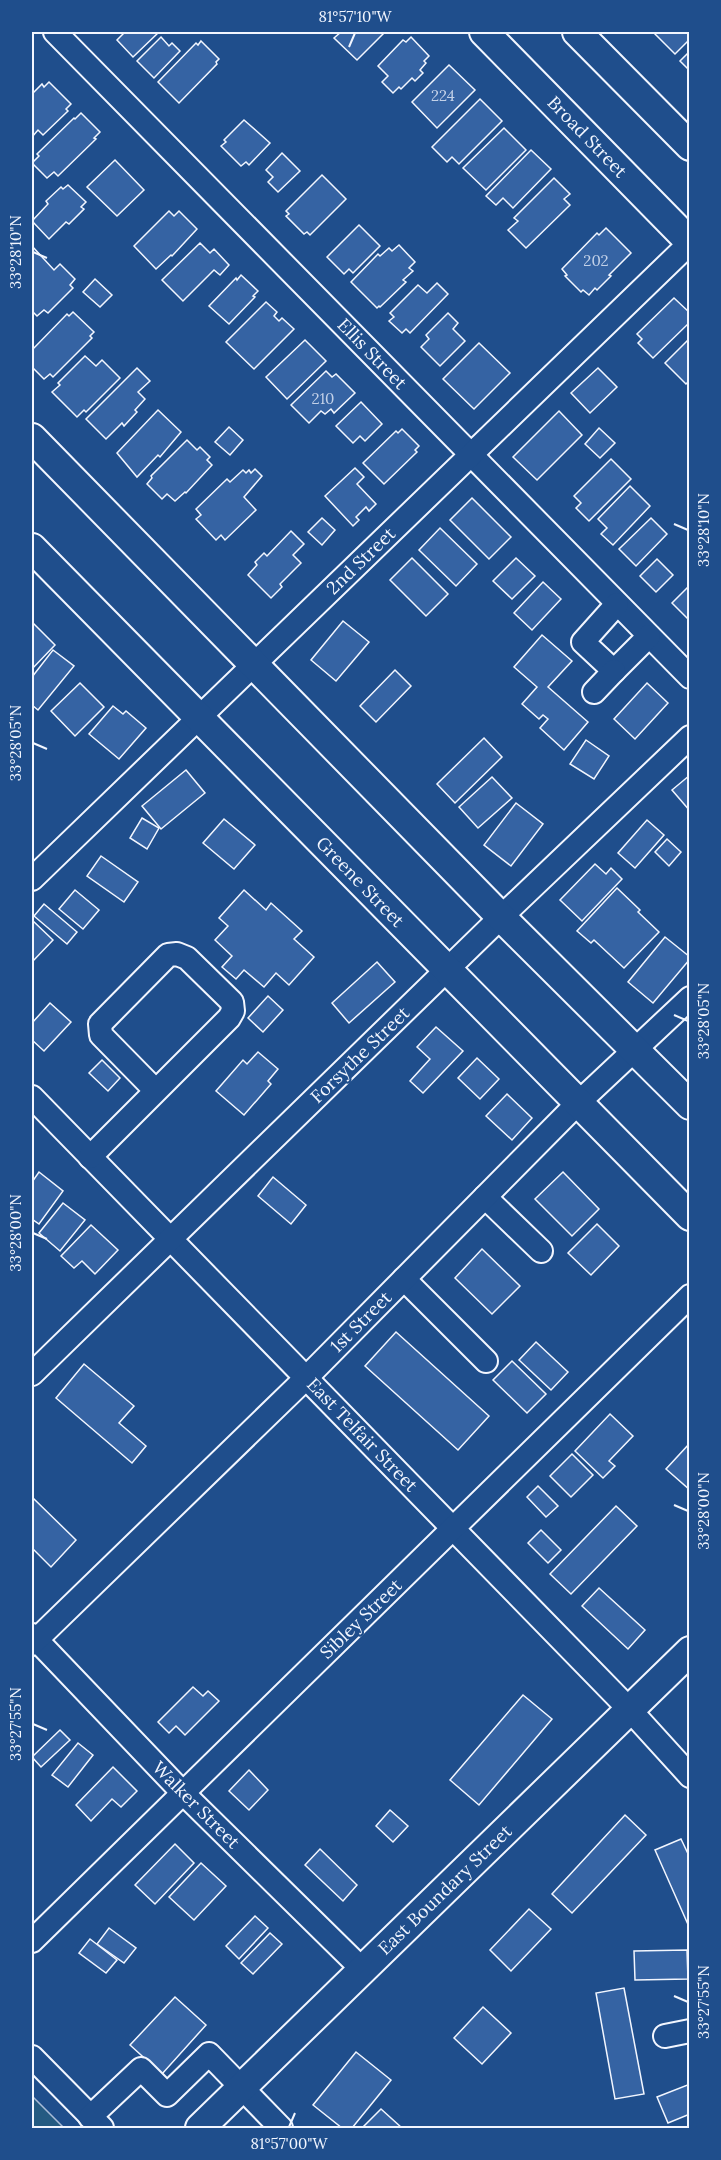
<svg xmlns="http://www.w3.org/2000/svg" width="721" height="2160" viewBox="0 0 721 2160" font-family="Lora,serif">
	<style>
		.green { fill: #245a82; stroke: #a8bbd7; stroke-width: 1.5 }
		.building { fill: #3563a3; stroke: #f2f6ff; stroke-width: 1.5 }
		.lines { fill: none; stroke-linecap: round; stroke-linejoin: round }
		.minor-casing { stroke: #f2f6ff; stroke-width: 26 }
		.major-casing { stroke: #f2f6ff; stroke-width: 32 }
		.minor { stroke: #1f4e8c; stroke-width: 22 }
		.major { stroke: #1f4e8c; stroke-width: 28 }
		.ticks { fill: none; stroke: #f2f6ff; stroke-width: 2 }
		.labels { text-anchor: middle; stroke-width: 4.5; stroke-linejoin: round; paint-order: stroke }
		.number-label { font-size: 15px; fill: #c3d1e8 }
		.street-label { font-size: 18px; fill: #f2f6ff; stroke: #1f4e8c }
		.neatline { fill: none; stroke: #f2f6ff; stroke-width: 2 }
		.ticks-label { font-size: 15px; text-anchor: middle; fill: #f2f6ff }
	</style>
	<rect width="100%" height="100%" fill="#1f4e8c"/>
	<polygon class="green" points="32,2096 64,2128 32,2128"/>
	<g class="building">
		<polygon points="125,32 159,32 133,57 117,40"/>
		<polygon points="341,32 385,32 357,60 334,38"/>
		<polygon points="657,32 690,32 690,39 675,54 655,34"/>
		<polygon points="161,37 169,46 172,43 180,51 154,78 137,61"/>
		<polygon points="411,37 429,56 424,61 426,63 420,70 423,73 415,81 412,78 401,89 399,87 393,93 382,82 388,76 378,66 403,40 406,42"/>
		<polygon points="201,41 219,59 216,62 217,64 179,103 158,82 196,43 198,45"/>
		<polygon points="690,51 690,71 680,61"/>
		<polygon points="449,65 475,90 437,128 412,102"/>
		<polygon points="49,82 71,104 66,109 68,111 43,135 38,130 32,137 32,94 42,84 44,87"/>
		<polygon points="480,99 502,121 459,164 452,157 447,162 432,147"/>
		<polygon points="81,113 100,132 94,138 96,139 58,176 54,172 47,178 32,163 39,156 37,154 74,118 75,119"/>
		<polygon points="244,120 270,143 249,165 246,162 241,166 221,146 226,142 224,140"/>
		<polygon points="504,128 526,150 486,190 463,168"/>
		<polygon points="531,150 551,169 513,208 503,198 496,205 486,196"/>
		<polygon points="282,153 300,171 278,192 268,182 273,177 266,170"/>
		<polygon points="115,160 144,190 117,216 87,187"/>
		<polygon points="322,175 346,199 310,235 307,232 304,234 286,216 289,214 286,211"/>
		<polygon points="554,178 570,194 564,199 570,205 526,248 508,230 518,221 514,218"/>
		<polygon points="68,185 86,202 81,207 84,209 69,224 66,222 49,239 32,221 48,204 46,201 61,187 63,189"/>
		<polygon points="169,211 174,216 179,211 197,229 172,256 171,255 156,269 134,246"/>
		<polygon points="359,225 380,246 353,273 349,269 344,274 327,257"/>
		<polygon points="606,228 631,253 609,275 611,276 597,290 595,288 589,295 583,290 581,292 565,276 567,275 562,269 597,233 599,235"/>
		<polygon points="200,243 210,253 214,249 229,265 220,275 214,270 183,301 162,280"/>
		<polygon points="399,245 415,262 409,268 413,271 403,280 406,282 380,307 379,306 377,308 351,282 378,254 380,256 389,248 392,251"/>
		<polygon points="32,246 54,270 60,264 75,279 70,285 73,288 48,313 44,310 37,316 32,311"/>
		<polygon points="241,275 258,291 253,296 255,297 229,324 209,306 236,278 237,280"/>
		<polygon points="95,279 112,295 100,307 83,292"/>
		<polygon points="437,283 448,294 410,333 406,329 402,333 389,321 394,317 390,313 418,285 427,293"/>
		<polygon points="674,298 690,313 690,322 653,358 638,343 642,339 637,334"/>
		<polygon points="266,302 277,312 274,316 279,321 282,318 294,329 254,369 226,342"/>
		<polygon points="73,312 94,332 90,336 92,338 53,377 50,374 44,379 32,367 32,350 67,314 69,316"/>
		<polygon points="448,313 458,323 453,329 465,341 440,366 421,347 429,339 426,335"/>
		<polygon points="690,338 690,380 686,384 665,363"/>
		<polygon points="305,340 326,361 287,399 266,377"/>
		<polygon points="479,343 510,373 474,409 443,379"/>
		<polygon points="85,356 96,366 102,360 120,378 86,412 84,410 77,417 52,392 60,385 58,383"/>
		<polygon points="137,368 150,381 138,392 145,399 135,410 137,412 124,426 122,423 106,439 86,419"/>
		<polygon points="598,368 617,387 590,413 571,393"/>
		<polygon points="326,371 332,377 336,374 355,393 334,413 331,409 325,414 321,411 309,423 291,405"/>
		<polygon points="361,402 382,424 365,441 360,436 353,443 336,426"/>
		<polygon points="158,410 181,432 160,457 158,455 137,477 117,453"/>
		<polygon points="559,411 582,435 537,480 513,457"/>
		<polygon points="229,427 243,440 230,455 215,442"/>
		<polygon points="599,428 615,443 600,458 585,444"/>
		<polygon points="402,429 419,446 415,450 417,452 384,484 363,463 396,431 398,433"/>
		<polygon points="187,440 197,450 200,447 210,457 207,460 212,465 186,493 185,492 175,501 167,494 162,499 147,484 152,478 151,476"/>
		<polygon points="611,459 631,479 589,521 576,508 581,503 574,496"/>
		<polygon points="355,468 364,477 357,484 376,504 369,511 366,507 356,517 359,520 353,526 325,496"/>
		<polygon points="255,469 262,476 244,497 256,510 225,540 221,535 216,540 196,519 201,515 196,509 227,479 230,482 243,470 246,473 249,470 251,473"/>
		<polygon points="630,486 650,506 613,545 601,534 607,528 598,519"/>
		<polygon points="472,498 511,537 489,559 450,520"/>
		<polygon points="322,518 335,530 322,545 308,532"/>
		<polygon points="651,518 667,534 636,566 619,549"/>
		<polygon points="440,528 477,564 456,586 419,550"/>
		<polygon points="291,531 304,544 293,555 301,563 280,584 282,587 271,598 248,575 257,565 255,562 264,553 267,556"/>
		<polygon points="412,558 448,594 426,616 390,580"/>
		<polygon points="516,558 535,576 512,599 493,581"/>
		<polygon points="657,559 673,575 656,592 640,576"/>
		<polygon points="543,582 561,599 532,630 514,613"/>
		<polygon points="690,585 690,621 672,603"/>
		<polygon points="343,621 369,642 336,681 311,660"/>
		<polygon points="32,622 55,645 32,669"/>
		<polygon points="542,635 572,661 548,687 588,722 564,750 540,728 548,719 543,715 539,719 522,704 537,687 514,667"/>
		<polygon points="53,650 74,666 38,710 32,705 32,677"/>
		<polygon points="395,670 411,686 376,722 360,706"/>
		<polygon points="80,683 104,707 75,736 51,711"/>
		<polygon points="647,683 668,703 635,739 614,719"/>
		<polygon points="113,706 123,714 126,711 146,728 119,759 89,734"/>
		<polygon points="484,738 502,757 455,803 437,784"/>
		<polygon points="586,740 609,756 594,779 570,764"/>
		<polygon points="186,770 205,793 161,829 142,806"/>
		<polygon points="690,775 690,811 672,790"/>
		<polygon points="492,777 512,798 478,828 459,807"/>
		<polygon points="516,803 543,824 511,866 484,845"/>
		<polygon points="142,818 159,828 147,849 130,838"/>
		<polygon points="224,819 255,845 234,869 203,843"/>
		<polygon points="647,820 664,835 635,868 618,853"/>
		<polygon points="667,839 681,852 669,866 655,852"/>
		<polygon points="101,856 138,882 124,902 87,876"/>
		<polygon points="595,864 606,874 611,868 622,879 582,921 560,900"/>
		<polygon points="617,888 640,910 638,912 659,932 624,968 594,940 591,943 577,931"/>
		<polygon points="75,890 99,910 83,929 59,909"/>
		<polygon points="244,890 266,910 271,903 302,931 294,939 314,957 289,985 276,973 264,987 244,970 236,979 222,967 232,956 215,940 228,926 219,918"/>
		<polygon points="44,904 77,932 67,944 34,916"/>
		<polygon points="32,920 53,940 33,961 32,959"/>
		<polygon points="665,937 690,957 690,959 653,1003 628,982"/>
		<polygon points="377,962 395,982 349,1023 332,1003"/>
		<polygon points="268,996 283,1010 263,1032 248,1018"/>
		<polygon points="50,1003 71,1022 44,1051 32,1040 32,1023"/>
		<polygon points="436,1027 463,1051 423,1093 410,1081 430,1059 417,1047"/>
		<polygon points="258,1052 278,1069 268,1081 271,1084 244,1115 216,1091 243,1060 247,1064"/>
		<polygon points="477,1058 499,1079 480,1099 458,1078"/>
		<polygon points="102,1060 120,1078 108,1091 89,1073"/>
		<polygon points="507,1094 532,1118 512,1140 486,1116"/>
		<polygon points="39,1172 63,1191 39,1224 32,1219 32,1182"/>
		<polygon points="563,1172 599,1209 572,1236 535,1199"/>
		<polygon points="273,1177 306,1205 291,1224 258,1196"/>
		<polygon points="63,1203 85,1220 60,1251 39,1233"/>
		<polygon points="597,1224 619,1246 591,1275 568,1253"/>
		<polygon points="91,1225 118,1250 95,1274 82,1261 74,1268 61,1256"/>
		<polygon points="482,1249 520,1286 492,1314 455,1278"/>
		<polygon points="396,1332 489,1416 458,1450 365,1366"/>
		<polygon points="536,1342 568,1372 551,1390 519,1360"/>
		<polygon points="512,1361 546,1394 527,1413 493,1380"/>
		<polygon points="84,1364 134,1406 119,1423 146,1446 132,1463 56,1398"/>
		<polygon points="610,1414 633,1436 609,1461 615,1466 603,1478 575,1451"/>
		<polygon points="690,1443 690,1490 666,1469"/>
		<polygon points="572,1454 593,1475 571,1497 550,1476"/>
		<polygon points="538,1486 558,1506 546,1517 527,1497"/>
		<polygon points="34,1499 76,1540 51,1567 32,1548 32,1502"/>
		<polygon points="616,1506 637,1526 571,1594 550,1574"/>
		<polygon points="541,1530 561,1550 548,1563 528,1543"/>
		<polygon points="599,1588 645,1630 628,1649 582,1606"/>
		<polygon points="193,1687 203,1696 208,1691 219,1701 185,1735 176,1726 169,1733 158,1722"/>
		<polygon points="523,1695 552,1719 479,1805 450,1780"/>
		<polygon points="60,1730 70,1740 41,1767 32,1757"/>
		<polygon points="78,1743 93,1755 68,1787 52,1775"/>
		<polygon points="113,1767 137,1791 121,1807 112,1799 91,1821 76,1805"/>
		<polygon points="249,1770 268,1790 249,1810 229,1791"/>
		<polygon points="390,1810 408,1826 393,1842 376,1826"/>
		<polygon points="625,1815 646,1835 572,1913 552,1894"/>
		<polygon points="681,1839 690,1858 690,1929 655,1850"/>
		<polygon points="175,1844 194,1863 155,1904 135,1885"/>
		<polygon points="320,1849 357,1885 343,1901 305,1865"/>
		<polygon points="201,1863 226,1886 194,1920 169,1897"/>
		<polygon points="529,1909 551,1929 511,1971 490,1950"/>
		<polygon points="255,1916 268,1928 239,1959 226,1946"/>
		<polygon points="109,1928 136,1948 124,1963 97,1944"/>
		<polygon points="270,1933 282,1944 253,1974 241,1963"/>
		<polygon points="90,1939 117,1960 106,1973 79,1953"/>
		<polygon points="687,1950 688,1979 635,1980 634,1951"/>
		<polygon points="624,1988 644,2094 615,2099 596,1993"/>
		<polygon points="175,1997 206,2025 162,2074 130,2045"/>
		<polygon points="483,2007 511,2033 482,2064 454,2038"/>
		<polygon points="356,2052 391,2080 352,2128 342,2128 313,2105"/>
		<polygon points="690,2084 690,2114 668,2123 657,2097"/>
		<polygon points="381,2109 402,2128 362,2128"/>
	</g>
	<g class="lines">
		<defs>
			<g id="minor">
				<polyline points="55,32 690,677"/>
				<polyline points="617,604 583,642 614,671 649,636"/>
				<polyline points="594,692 614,671"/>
				<polyline points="32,879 690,243"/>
				<polyline points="32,1097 630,1710 690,1776"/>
				<polyline points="90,1157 229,1018 233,1011 232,1002 187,958 177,954 168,955 100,1024 101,1035 156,1091"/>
				<polyline points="485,1197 541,1251"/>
				<polyline points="404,1279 486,1361"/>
				<polyline points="32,1374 501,917 690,737"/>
				<polyline points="32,1635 182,1792 363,1970"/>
				<polyline points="32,1644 306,1378 577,1104 690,998"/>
				<polyline points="32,1941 690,1296"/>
				<polyline points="665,2036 690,2031"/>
				<polyline points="32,2057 102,2128"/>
				<polyline points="90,2117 141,2069 167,2095 209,2054 281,2128"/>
			</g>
			<g id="major">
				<polyline points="484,32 690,242"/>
				<polyline points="577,32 690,146"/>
				<polyline points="32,438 501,917 690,1105"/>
				<polyline points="32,548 690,1216"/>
				<polyline points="200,2128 690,1651"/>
			</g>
		</defs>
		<use href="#minor" class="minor-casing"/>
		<use href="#major" class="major-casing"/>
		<use href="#minor" class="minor"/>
		<use href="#major" class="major"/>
	</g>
	<path class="ticks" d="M349,47L355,33M33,252L47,258M674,524L688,530M33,743L47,749M674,1015L688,1021M33,1233L47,1239M674,1505L688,1511M33,1724L47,1730M674,1996L688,2002M289,2127L295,2113"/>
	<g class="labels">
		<g class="number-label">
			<text x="443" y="101">224</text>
			<text x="596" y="266">202</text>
			<text x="323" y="404">210</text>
		</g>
		<g class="street-label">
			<text transform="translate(587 137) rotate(46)" y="6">Broad Street</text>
			<text transform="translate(372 354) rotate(46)" y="6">Ellis Street</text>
			<text transform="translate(361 561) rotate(-44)" y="6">2nd Street</text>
			<text transform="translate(360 882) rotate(46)" y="6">Greene Street</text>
			<text transform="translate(360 1055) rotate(-44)" y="6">Forsythe Street</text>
			<text transform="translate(361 1322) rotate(-45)" y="6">1st Street</text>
			<text transform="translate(362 1435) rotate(46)" y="6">East Telfair Street</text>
			<text transform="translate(361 1619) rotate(-44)" y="6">Sibley Street</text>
			<text transform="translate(196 1805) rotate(45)" y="6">Walker Street</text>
			<text transform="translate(445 1890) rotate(-44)" y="6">East Boundary Street</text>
		</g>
	</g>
	<rect width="721" height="2160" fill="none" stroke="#1f4e8c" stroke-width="66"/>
	<rect x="33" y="33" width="655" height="2094" class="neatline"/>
	<g class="ticks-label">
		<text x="355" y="22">81°57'10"W</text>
		<text transform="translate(16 252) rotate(-90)" y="5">33°28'10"N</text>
		<text transform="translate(704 530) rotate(-90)" y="5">33°28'10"N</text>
		<text transform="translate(16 743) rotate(-90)" y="5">33°28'05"N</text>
		<text transform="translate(704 1021) rotate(-90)" y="5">33°28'05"N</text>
		<text transform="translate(16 1233) rotate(-90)" y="5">33°28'00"N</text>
		<text transform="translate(704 1511) rotate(-90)" y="5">33°28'00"N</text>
		<text transform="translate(16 1724) rotate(-90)" y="5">33°27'55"N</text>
		<text transform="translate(704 2002) rotate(-90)" y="5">33°27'55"N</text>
		<text x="289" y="2149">81°57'00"W</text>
	</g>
</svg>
